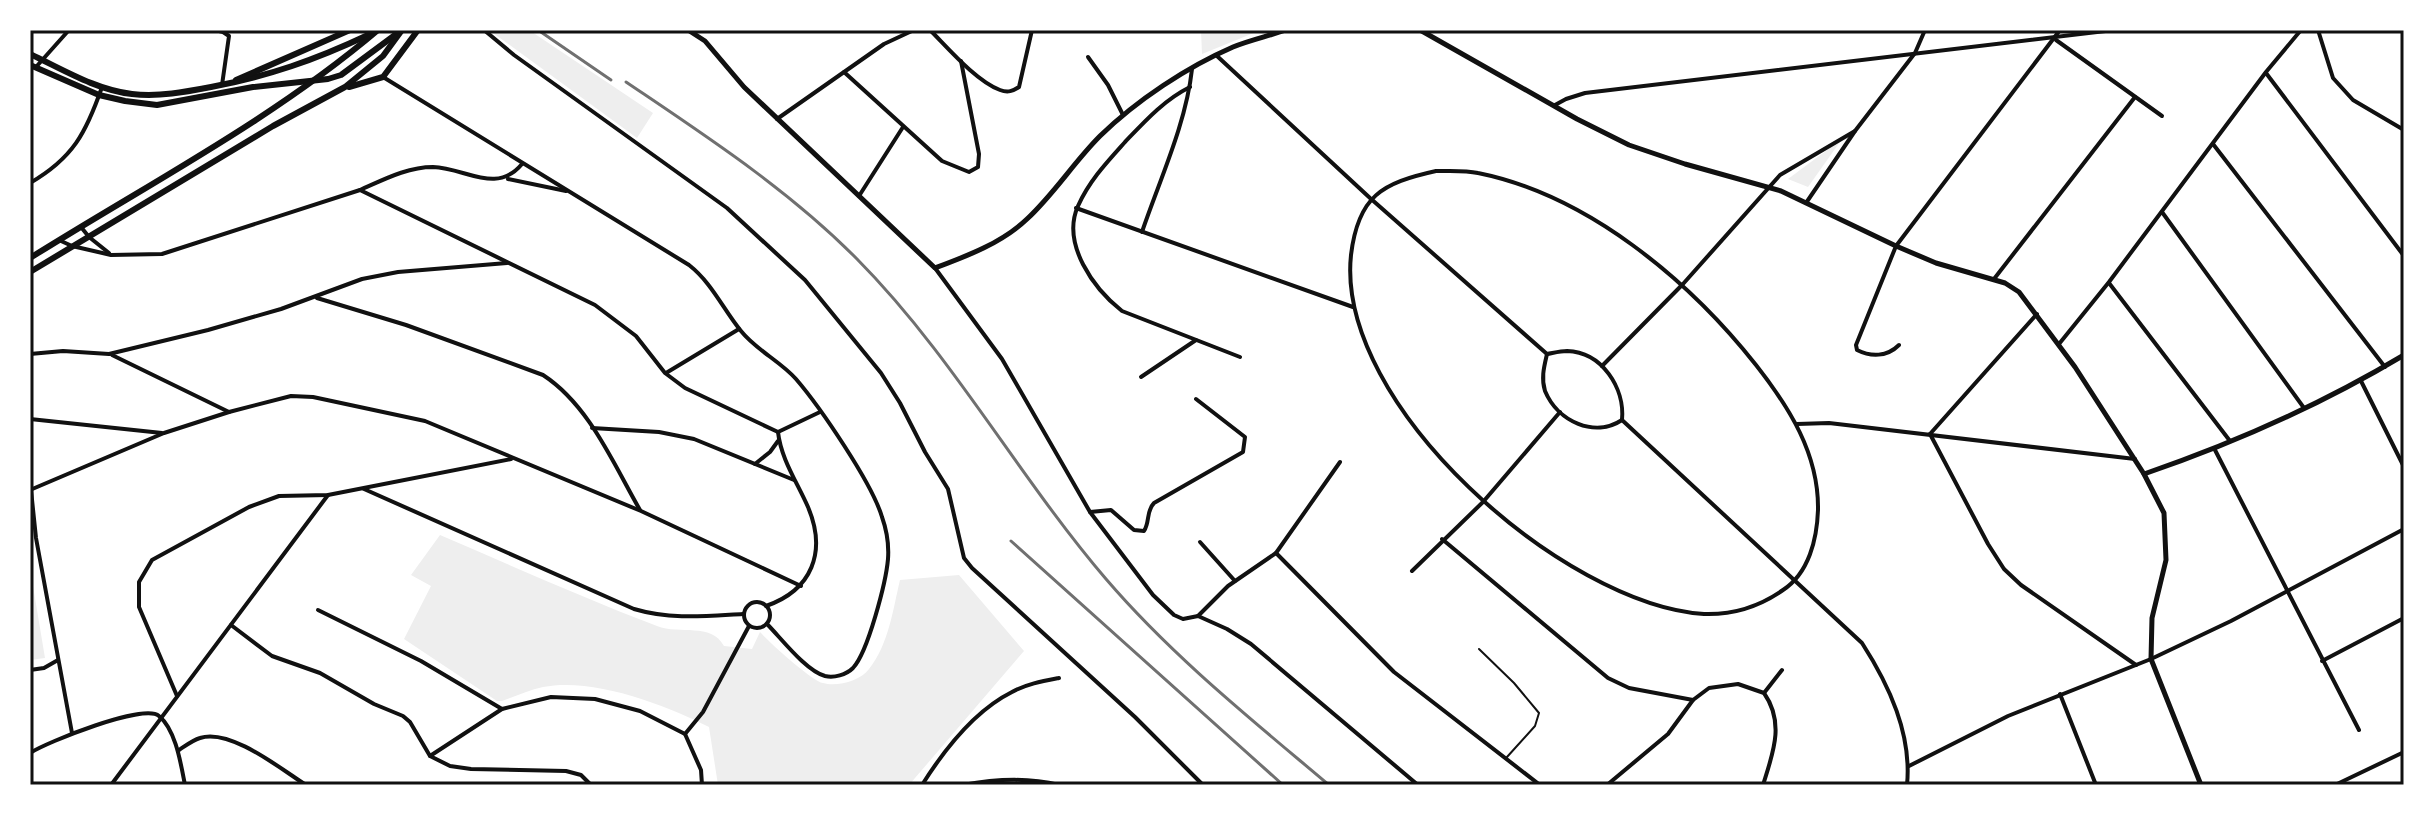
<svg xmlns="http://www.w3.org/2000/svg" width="2434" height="815" viewBox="0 0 2434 815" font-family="'Public Sans',sans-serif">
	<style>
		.green { fill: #eee }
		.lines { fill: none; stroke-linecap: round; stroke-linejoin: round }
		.service { stroke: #111; stroke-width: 2 }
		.minor { stroke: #111; stroke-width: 4 }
		.tertiary { stroke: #111; stroke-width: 5 }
		.secondary { stroke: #111; stroke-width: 5 }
		.primary { stroke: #111; stroke-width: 6 }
		.rail { stroke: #707070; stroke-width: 3 }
		.neatline { fill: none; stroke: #111; stroke-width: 3 }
	</style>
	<rect width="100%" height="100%" fill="#fff"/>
	<g class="green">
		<polygon points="489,30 529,30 653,113 637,138"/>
		<polygon points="1201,30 1261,30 1202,54"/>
		<polygon points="1842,139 1808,187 1788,179"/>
		<path d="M440,535C512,566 584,598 657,626C680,635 711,622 724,646L752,649L760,632C769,642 812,681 823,683C837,687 860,681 869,669C889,644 893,609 900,580L959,575L1024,651L909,785H718L709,727C666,705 593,677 543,687C529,690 516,696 502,701H497L404,639L431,586L411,575Z"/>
		<polygon points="30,568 45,658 30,660"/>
	</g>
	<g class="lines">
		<polyline class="service" points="1479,649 1514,683 1539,713 1535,726 1507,757"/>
		<g class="minor">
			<polyline points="215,30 223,32 229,36 222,85"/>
			<polyline points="484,30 514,55 727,208 805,280 881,373 900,403 925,452 948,489 964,558 972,568 1135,717 1203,785"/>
			<path d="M930,30C948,48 976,81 1000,90C1008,93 1013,91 1019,87L1032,30"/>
			<polyline points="2318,30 2333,78 2353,100 2404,130"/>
			<polyline points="2056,40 2162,116"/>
			<polyline points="1217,56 1370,198 1547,354"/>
			<polyline points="1088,57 1108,85 1123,115"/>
			<polyline points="36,67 69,30"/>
			<polyline points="844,72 942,161 969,172 978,167 979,154 961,61"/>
			<polyline points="2266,73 2404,256"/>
			<path d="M383,77L689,265C712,283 723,309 741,331C756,350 780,361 796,379C820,407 872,483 882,517C887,531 889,545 888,559C886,582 868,652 853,668C846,675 834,678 825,676C806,671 781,638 767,624"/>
			<path d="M1190,87C1164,100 1145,121 1125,142C1107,162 1089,181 1078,206C1061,244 1094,289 1122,311L1240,357"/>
			<polyline points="1555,105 1566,99 1585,93 2114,30"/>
			<polyline points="777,119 884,44 914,30"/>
			<polyline points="2213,144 2385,367"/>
			<path d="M1436,171C1450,171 1465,170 1478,173C1587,195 1688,279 1756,365C1789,407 1819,454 1818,510C1817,539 1809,573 1783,590C1760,606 1734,615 1704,614C1564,605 1335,405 1351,255C1358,196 1382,183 1436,171Z"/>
			<polyline points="508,179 566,191"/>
			<path d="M30,183C73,158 86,133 102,87"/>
			<path d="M360,190C383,180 407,167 433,167C466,168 496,195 522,164"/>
			<polyline points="859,196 903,127"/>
			<polyline points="1806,203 1855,131 1915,53 1925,30"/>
			<polyline points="1076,208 1353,307"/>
			<polyline points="2162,212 2304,408"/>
			<polyline points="81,227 89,237 109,253"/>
			<path d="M1142,232C1160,179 1186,124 1192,69"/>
			<polyline points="61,241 72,246 111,255 162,254 360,190 595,305 636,336 665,373 685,388 778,432 820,412"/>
			<polyline points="935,268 1002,359 1090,512 1153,595 1174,615 1183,619 1198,616 1227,629 1251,644 1418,785"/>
			<polyline points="1994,279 2135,97"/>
			<polyline points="2109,283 2230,441"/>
			<path d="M317,298L406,325L543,375C589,405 613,463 640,510"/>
			<polyline points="2059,344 2109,282 2266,72 2301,30"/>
			<path d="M1899,345C1887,357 1871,357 1857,350L1856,345L1896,246L2060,30"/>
			<polyline points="30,354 63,351 109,354 208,330 281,309 362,279 398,272 507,263"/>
			<path d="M1547,354C1544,367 1541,378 1545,391C1558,422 1595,438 1622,420"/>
			<path d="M1547,354C1553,353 1560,351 1567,351C1602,352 1625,388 1622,420"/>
			<polyline points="112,355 229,412"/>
			<polyline points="1602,366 1683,284 1780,175 1855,131"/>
			<polyline points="666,373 739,329"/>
			<polyline points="1141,377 1196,340"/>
			<polyline points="2361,381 2404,467"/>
			<polyline points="30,419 162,433"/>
			<path d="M1622,420L1862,643C1889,685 1912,734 1907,785"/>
			<polyline points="1797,424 1829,423 2135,459"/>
			<polyline points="592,428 659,432 694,439 794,480"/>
			<polyline points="1930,434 1988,544 2004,569 2021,585 2136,665"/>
			<polyline points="1930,434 2037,314"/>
			<polyline points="2215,450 2359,730"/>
			<polyline points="755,464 770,452 778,441"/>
			<path d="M364,489L634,609C671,620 706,616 743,614"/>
			<polyline points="30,490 164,433 229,412 291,396 313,397 425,421 641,511 801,586"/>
			<polyline points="31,490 36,538 72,733"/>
			<path d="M1090,512L1111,510L1134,530L1144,531C1150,522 1146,511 1154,503L1243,452L1245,437L1196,399"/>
			<polyline points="1442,539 1608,678 1629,688 1693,700"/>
			<polyline points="1200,542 1235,581"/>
			<polyline points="1276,553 1394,672 1540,785"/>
			<polyline points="1412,571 1483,502 1560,412"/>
			<circle cx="757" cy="615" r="13"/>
			<path d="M766,606C812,590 827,552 808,507C797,482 781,459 778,432"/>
			<polyline points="318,610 421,661 502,709"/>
			<polyline points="1198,616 1228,586 1276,553 1340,462"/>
			<polyline points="231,625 272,656 320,673 374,704 403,716 410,722 430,756 450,766 471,769 566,771 581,775 591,785"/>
			<polyline points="2322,661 2404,618"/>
			<polyline points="30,670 44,668 58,660"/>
			<polyline points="1764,693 1782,670"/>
			<polyline points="2060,694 2096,785"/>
			<polyline points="177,696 139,607 139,582 152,560 249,507 279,496 328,495 511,459"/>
			<polyline points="685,734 703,712 749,626"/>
			<path d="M179,750C185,746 193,740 200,738C230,728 281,769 306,785"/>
			<path d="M30,753C47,742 144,703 159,716C176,730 181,765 185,785"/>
			<polyline points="430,756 502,709 551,697 595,699 640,711 685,734 701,770 702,785"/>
			<polyline points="1909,766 2008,716 2151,659 2231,621 2404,529"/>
			<polyline points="111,785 328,495"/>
			<path d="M922,785C944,750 974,711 1012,692C1026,684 1043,681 1059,678"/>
			<path d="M963,785C995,779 1027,777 1059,785"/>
			<path d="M1607,785L1668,734L1693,700L1709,688L1738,684L1764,693C1785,723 1773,753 1763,785"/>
			<polyline points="2335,785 2404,752"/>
		</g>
		<path class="tertiary" d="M2144,474C2235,443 2322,404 2404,355"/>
		<g class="secondary">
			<path d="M688,30L705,41L744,87L935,268C967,256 1002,243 1027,219C1054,194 1074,162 1100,136C1137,100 1187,67 1233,47C1250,40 1269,36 1286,30"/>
			<polyline points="1420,30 1577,119 1629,145 1685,164 1781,191 1896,246 1936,263 2005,283 2019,292 2075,367 2144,474 2164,513 2166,560 2152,618 2151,659 2201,785"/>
		</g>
		<g class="primary">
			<path d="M30,54C62,69 96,90 132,94C159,97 185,92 211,87C269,76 315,60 368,35"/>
			<polyline points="30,65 99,95 125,101 157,105 253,87 328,79 341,75 395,35"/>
			<polyline points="236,80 350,30"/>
			<polyline points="349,87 383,77 418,30"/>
			<path d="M30,258C148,184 272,120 378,30"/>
			<polyline points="30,272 273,126 345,87 383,56 402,30"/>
		</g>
		<g class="rail">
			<polyline points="538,30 611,80"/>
			<path d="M626,82C706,136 789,190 857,259C953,356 1018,476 1106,579C1172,656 1252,720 1329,785"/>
			<polyline points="1011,541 1283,785"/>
		</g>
	</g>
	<rect width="2434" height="815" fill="none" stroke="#ffffff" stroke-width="64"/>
	<rect x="32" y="32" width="2370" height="751" class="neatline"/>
</svg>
